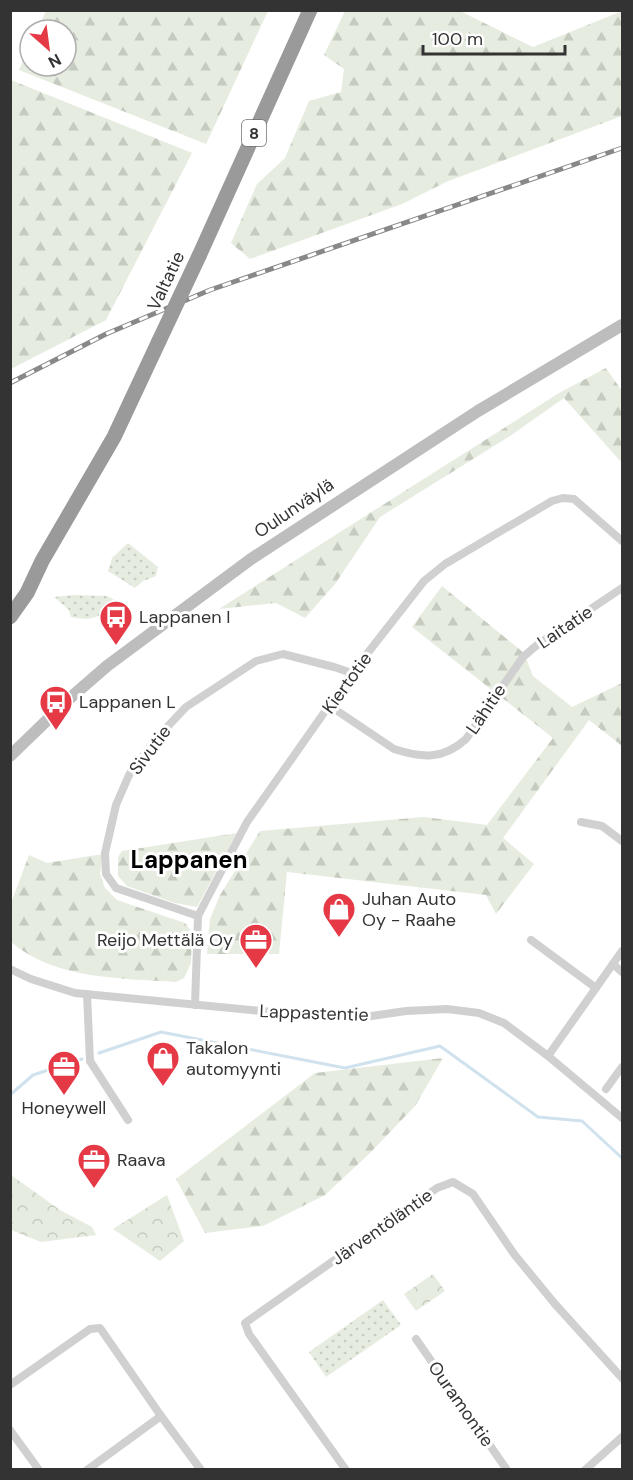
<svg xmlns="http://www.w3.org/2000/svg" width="633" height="1480" viewBox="0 0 633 1480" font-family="'DM Sans',sans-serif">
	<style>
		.grass { fill: url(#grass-dots) }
		.forest { fill: url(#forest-firs) }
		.park { fill: url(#park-crowns) }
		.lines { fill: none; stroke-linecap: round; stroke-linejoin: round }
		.stream { stroke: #cfe2ee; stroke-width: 3 }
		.street { stroke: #d0d0d0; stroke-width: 8 }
		.secondary { stroke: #bdbdbd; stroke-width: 12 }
		.highway { stroke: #9a9a9a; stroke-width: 15 }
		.rail-casing { stroke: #888; stroke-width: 5 }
		.rail { stroke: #fff; stroke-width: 3; stroke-dasharray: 9; stroke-linecap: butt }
		.highway-bridge { stroke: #9a9a9a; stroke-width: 15 }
		.labels { text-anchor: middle; stroke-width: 6; stroke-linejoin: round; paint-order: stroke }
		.shield { fill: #fff; stroke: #707070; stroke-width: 1.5 }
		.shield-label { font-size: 16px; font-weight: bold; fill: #333 }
		.street-label { font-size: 18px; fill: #333; stroke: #fff }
		.poi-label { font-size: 18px; fill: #333; stroke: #fff; text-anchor: start }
		.district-label { font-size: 24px; font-weight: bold; fill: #000; stroke: #fff }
	</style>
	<defs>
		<pattern id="grass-dots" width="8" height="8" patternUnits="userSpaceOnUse" patternTransform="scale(1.5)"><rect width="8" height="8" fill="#e6ecdf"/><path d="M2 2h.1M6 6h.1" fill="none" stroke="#c6cbc0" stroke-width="1.8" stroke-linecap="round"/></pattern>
		<pattern id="forest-firs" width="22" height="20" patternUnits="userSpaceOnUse" patternTransform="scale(1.5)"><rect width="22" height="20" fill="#e6ecdf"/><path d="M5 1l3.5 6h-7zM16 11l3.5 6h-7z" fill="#c6cbc0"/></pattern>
		<pattern id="park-crowns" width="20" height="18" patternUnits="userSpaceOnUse" patternTransform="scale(1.5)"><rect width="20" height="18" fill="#e6ecdf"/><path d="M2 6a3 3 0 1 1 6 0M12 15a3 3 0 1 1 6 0" fill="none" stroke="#c6cbc0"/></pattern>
	</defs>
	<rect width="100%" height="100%" fill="#fff"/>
	<g class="grass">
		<polygon points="128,543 158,567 156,576 143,581 135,588 108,571 112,558"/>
		<path d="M73,595L107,596L124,605L118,610H107C96,620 85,620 71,617L69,610L54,597Z"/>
		<polygon points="383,1300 401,1325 326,1377 309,1352"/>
	</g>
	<g class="forest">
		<polygon points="46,11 46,10 268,11 206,144 19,70 30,46 30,66 66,66 66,30 37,30"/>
		<polygon points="345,11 460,11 533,47 622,11 622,116 446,182 402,204 250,259 231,243 257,184 285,158 309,101 341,92 344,69 324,55"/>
		<polygon points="11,80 192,153 106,320 11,369"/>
		<polygon points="606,368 622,391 622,463 564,398 510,436 380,517 335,584 305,618 276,603 219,609 559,393"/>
		<polygon points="442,586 524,653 533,676 572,707 622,683 622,746 589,720 503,838 534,864 496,914 486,895 287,872 279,954 207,954 210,919 220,895 260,831 424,817 487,825 553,738 412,627"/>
		<polygon points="237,833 197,907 175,903 127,886 118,876 118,857 122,851"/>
		<path d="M103,854L100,874L105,888L117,900L185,923L192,932L191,963L184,978L176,982C120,978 56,980 11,942V903L29,855L47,863Z"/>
		<polygon points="443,1058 415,1106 370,1153 325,1195 263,1226 205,1233 176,1179 315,1073"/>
	</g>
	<g class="park">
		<polygon points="11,1175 60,1210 92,1227 96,1235 41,1242 11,1230"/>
		<polygon points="167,1195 184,1241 160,1261 113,1229"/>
		<polygon points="433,1274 445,1291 416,1311 404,1294"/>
	</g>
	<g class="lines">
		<g class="stream">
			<polyline points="99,1053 161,1032 345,1068 440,1046 538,1117 582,1121 622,1158"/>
			<polyline points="10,1095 33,1075 82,1059"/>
		</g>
		<g class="street">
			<path d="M330,706L394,749C422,758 443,760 466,739L523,657L537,645L622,588"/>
			<polyline points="581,822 602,826 622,841"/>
			<polyline points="198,916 116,888 106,874 105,853 116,805 129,775 155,740 186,707 256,661 283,654 334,667 352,673"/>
			<polyline points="531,940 596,988"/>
			<polyline points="613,964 622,972"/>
			<polyline points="10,969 31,979 75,993 303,1015 358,1018 406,1011 447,1009 479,1013 504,1023 548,1056 622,1118"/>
			<polyline points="87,994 90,1061 128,1120"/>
			<polyline points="195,1005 198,916 247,822 293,757 352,673 424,581 445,564 552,501 563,498 574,499 622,541"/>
			<polyline points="548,1056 622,951"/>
			<polyline points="606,1089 622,1067"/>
			<polyline points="416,1339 507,1470"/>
			<polyline points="10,1385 90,1329 100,1328 161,1416 87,1470"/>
			<polyline points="161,1416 201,1470"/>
			<polyline points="10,1430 39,1470"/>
			<polyline points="346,1470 249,1334 245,1323 437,1188 453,1182 473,1194 514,1254 555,1304 622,1378"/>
			<polyline points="585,1470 622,1437"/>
		</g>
		<polyline class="secondary" points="10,756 69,699 107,666 251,559 478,411 622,325"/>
		<g class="highway">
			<polyline points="199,256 310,10"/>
			<polyline points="10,617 27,593 42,561 114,437 159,341"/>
		</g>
		<defs>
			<polyline id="rail" points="10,383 106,334 210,290 622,148"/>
		</defs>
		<use href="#rail" class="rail-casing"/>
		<use href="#rail" class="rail"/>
		<polyline class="highway-bridge" points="159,341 199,256"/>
	</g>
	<defs>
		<symbol id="bus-pin" viewBox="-11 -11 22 30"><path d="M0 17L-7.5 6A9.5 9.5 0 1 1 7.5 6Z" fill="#e63946" stroke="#fff"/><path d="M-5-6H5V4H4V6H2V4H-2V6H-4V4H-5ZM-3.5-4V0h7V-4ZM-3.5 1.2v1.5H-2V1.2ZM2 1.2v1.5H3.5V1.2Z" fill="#fff"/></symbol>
		<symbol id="shop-pin" viewBox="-11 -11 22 30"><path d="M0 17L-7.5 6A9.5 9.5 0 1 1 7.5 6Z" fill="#e63946" stroke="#fff"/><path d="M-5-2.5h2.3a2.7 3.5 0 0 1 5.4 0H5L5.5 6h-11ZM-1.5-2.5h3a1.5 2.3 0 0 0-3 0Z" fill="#fff"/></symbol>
		<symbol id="office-pin" viewBox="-11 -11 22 30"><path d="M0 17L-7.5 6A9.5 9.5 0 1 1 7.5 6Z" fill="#e63946" stroke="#fff"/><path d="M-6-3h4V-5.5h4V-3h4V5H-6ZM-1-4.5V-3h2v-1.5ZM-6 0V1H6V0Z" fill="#fff"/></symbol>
	</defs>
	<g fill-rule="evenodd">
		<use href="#bus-pin" x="97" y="598" width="38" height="52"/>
		<use href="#bus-pin" x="37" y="683" width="38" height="52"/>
		<use href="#shop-pin" x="320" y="890" width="38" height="52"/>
		<use href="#office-pin" x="237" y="921" width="38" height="52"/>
		<use href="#shop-pin" x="144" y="1039" width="38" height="52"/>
		<use href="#office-pin" x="45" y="1048" width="38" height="52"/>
		<use href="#office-pin" x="75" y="1141" width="38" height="52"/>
	</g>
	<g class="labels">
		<rect class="shield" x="242" y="120" width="24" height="26" rx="4.5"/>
		<g class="shield-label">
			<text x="254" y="139">8</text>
		</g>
		<g class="street-label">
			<text transform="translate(166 281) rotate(-65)" y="6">Valtatie</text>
			<text transform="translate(294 508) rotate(-34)" y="6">Oulunväylä</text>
			<text transform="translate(565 627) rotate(-34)" y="6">Laitatie</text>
			<text transform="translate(347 683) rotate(-54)" y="6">Kiertotie</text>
			<text transform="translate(486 709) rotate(-56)" y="6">Lähitie</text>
			<text transform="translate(150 750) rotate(-53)" y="6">Sivutie</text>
			<text transform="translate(314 1013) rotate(2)" y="6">Lappastentie</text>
			<text transform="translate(382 1227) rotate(-35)" y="6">Järventöläntie</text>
			<text transform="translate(461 1404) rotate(55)" y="6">Ouramontie</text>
		</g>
		<g class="poi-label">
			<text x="139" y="623">Lappanen I</text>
			<text x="79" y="708">Lappanen L</text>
			<text x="362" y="905">Juhan Auto<tspan x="362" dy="21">Oy - Raahe</tspan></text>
			<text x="233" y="946" text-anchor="end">Reijo Mettälä Oy</text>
			<text x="186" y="1054">Takalon<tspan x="186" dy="21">automyynti</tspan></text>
			<text x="64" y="1114" text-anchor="middle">Honeywell</text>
			<text x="117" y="1166">Raava</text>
		</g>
		<g class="district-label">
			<text x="189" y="868">Lappanen</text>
		</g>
	</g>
	<rect width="633" height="1480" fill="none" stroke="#333333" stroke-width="24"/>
	<g transform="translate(48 48) rotate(152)"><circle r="28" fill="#ffffff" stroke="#adadad" stroke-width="1.5"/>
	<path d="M0-4.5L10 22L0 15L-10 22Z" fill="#e63946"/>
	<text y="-9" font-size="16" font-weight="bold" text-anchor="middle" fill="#333333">N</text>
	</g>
	<path d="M423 45v9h142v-9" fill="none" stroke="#333333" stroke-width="3"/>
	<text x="432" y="45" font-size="18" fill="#333333" stroke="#ffffff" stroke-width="4.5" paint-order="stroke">100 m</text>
</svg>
